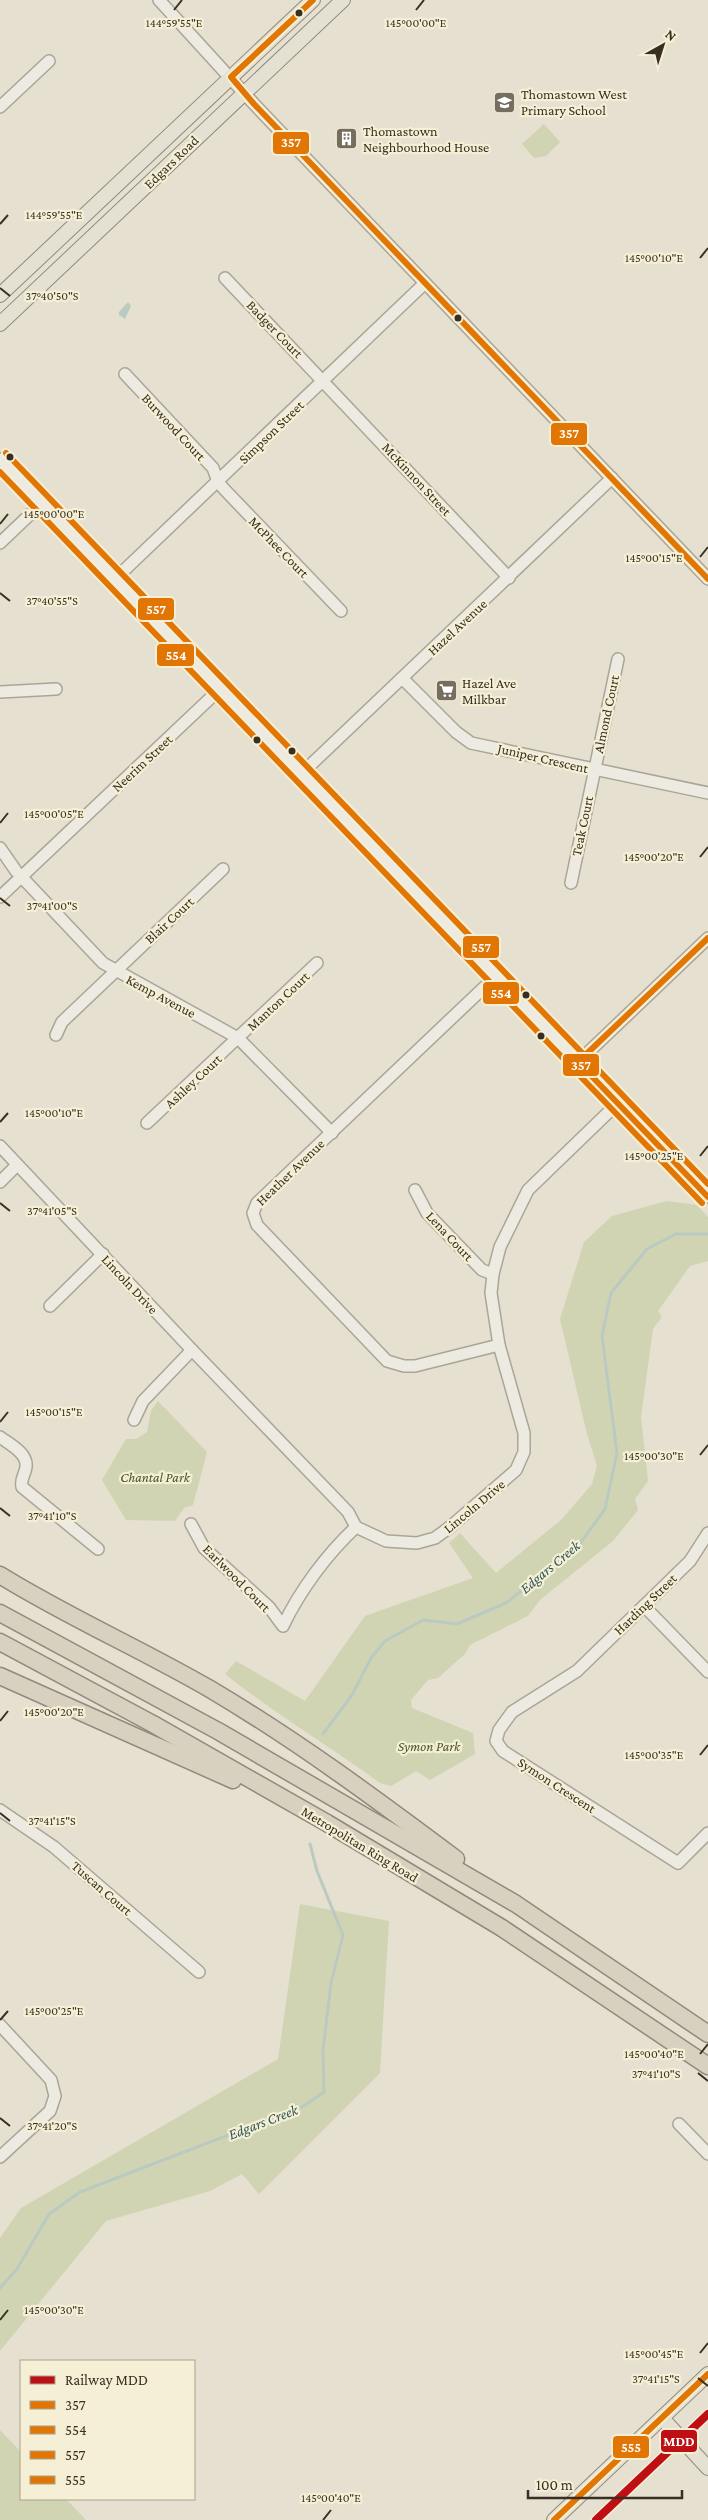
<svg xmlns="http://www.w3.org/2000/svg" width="708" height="2520" viewBox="0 0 708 2520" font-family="'Crimson Pro',serif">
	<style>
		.green { fill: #d1d4b2 }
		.water { fill: #bacac2 }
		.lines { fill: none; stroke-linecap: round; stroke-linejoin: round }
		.stream { stroke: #bacac2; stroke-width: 3 }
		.minor-casing { stroke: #aaa597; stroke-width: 14 }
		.major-casing { stroke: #908a7e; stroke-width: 16 }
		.highway-casing { stroke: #908a7e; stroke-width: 19 }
		.minor { stroke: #edeae1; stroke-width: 11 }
		.major { stroke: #e4e1d2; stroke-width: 14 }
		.highway { stroke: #d8d1c0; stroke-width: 16 }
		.bus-1-casing { stroke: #f5efd6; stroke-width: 10 }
		.bus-2-casing { stroke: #f5efd6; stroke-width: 10 }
		.bus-3-casing { stroke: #f5efd6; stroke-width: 10 }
		.bus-4-casing { stroke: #f5efd6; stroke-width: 10 }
		.bus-1 { stroke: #e17605; stroke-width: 6 }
		.bus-2 { stroke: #e17605; stroke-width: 6 }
		.bus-3 { stroke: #e17605; stroke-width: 6 }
		.bus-4 { stroke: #e17605; stroke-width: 6 }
		.rail-1-casing { stroke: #f5efd6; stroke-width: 11 }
		.rail-1 { stroke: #be1014; stroke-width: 8 }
		.ticks { fill: none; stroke: #392f20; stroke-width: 2 }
		.bus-dot { fill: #392f20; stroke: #f5efd6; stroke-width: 2 }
		.labels { text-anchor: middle; stroke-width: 4.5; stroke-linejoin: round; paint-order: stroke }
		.poi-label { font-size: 14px; fill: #392f20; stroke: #f5efd6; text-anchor: start }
		.street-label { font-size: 14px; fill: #392f20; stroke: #f5efd6 }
		.park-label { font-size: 14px; font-style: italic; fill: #455527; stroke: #f5efd6 }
		.water-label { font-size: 15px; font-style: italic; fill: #305758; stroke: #f5efd6 }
		.ticks-label { font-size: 12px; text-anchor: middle; fill: #392f20; stroke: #f5efd6; stroke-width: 4.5; stroke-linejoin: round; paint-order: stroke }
		.line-badge { stroke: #f5efd6; stroke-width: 2 }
		.badge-label { font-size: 14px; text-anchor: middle; font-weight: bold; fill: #fff }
	</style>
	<rect width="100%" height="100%" fill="#e5e0cf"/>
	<g class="green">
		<polygon points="544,124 560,142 546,156 534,158 522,144"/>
		<path d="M667,1201L697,1205L708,1217V1261L690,1266L658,1311L662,1317L653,1329L641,1417L648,1481L635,1499L638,1510L613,1541L540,1600L528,1616L470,1645L465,1654L438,1678L428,1680L411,1700L412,1708L473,1733L475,1754L430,1780L416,1771L391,1786L380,1783C329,1746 274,1713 225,1674L236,1661L305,1701L365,1616L473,1578L449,1543L460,1533L496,1573L562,1519L592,1484L597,1466L587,1434L560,1319L584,1242L612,1216Z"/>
		<polygon points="158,1401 207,1452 193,1505 184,1508 175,1521 126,1520 102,1480 126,1439 136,1439 147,1432 151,1411"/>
		<polygon points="300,1904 389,1921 380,2073 259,2194 242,2174 210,2191 106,2221 0,2351 0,2238 21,2208 278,2059"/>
		<polygon points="0,2430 21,2452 21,2499 66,2499 86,2520 0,2520"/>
	</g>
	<polygon class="water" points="128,302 131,306 125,319 119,315 119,312"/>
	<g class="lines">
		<g class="stream">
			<polyline points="323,1734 352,1695 371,1658 385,1641 423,1620 457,1624 506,1603 579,1545 605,1509 617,1453 602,1336 611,1293 647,1249 676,1234 708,1234"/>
			<polyline points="0,2288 17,2269 49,2214 80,2192 304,2106 324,2092 323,2050 331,1983 343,1935 317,1871 310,1844"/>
		</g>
		<defs>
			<g id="minor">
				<polyline points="159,0 254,104 708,579"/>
				<polyline points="0,107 49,61"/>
				<polyline points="225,278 509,578"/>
				<polyline points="125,374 213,468 218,482 224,489 341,611"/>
				<polyline points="0,459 708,1197"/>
				<polyline points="0,543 42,503"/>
				<polyline points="115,579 425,283"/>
				<polyline points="402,678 456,732 471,743 708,793"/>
				<polyline points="0,692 56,689"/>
				<polyline points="301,774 612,478"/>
				<polyline points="0,848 16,871 103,963 238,1038 332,1133"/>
				<polyline points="571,883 618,659"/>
				<polyline points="0,897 220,689"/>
				<polyline points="495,977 257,1203 253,1213 257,1225 387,1361 404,1366 415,1366 499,1345"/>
				<polyline points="56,1035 62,1022 223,869"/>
				<polyline points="578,1062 708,938"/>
				<polyline points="147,1123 317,963"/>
				<polyline points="0,1146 192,1350 348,1512 356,1527 386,1541 417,1543 435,1538 450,1527 516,1470 524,1452 524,1433 499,1345 491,1293 493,1274 500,1247 528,1190 618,1103"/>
				<polyline points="0,1182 17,1165"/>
				<polyline points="415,1190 427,1213 482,1270 493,1274"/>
				<polyline points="50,1306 103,1254"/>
				<polyline points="134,1420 143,1401 192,1350"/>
				<path d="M0,1437C9,1444 28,1453 26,1467C25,1475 20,1479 22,1487L98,1549"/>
				<path d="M191,1524L204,1548L269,1607L283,1626C300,1590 327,1554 356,1527"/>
				<polyline points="708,1533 690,1561 577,1671 512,1712 499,1730 496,1741 503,1751 678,1863 708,1833"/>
				<polyline points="644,1606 708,1672"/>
				<polyline points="0,1810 54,1847 199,1972"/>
				<polyline points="0,2025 51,2080 55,2096 50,2111 0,2157"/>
				<polyline points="679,2124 708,2154"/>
			</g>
			<g id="major">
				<polyline points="0,295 313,0"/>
				<polyline points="0,324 343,0"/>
				<polyline points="662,2418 708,2468"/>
				<polyline points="554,2520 708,2374"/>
			</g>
			<g id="highway">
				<path d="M0,1575C68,1617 141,1649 210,1689C296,1740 376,1799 456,1859"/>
				<polyline points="0,1613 218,1731 516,1904 708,2034"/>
				<polyline points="0,1642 153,1724 327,1823 502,1928 708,2066"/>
				<polyline points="0,1676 233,1780"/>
			</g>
		</defs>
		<use href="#minor" class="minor-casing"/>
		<use href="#major" class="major-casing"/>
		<use href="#highway" class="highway-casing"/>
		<use href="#minor" class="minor"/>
		<use href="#major" class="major"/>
		<use href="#highway" class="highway"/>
		<defs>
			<g id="bus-1">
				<polyline points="313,0 231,77 254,104 708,579"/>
				<polyline points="708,938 578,1062 708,1197"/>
			</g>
			<polyline id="bus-2" points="0,472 702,1203"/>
			<polyline id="bus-3" points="6,453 708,1184"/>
			<polyline id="bus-4" points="554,2520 708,2374"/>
		</defs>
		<use href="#bus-1" class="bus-1-casing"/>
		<use href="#bus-2" class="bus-2-casing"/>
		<use href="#bus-3" class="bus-3-casing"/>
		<use href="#bus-4" class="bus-4-casing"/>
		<use href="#bus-1" class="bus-1"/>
		<use href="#bus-2" class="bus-2"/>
		<use href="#bus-3" class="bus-3"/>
		<use href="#bus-4" class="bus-4"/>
		<defs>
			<polyline id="rail-1" points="596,2520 708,2414"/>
		</defs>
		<use href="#rail-1" class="rail-1-casing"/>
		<use href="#rail-1" class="rail-1"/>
	</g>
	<path class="ticks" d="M174,10L182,0M416,10L424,0M0,224L8,215M700,258L708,248M0,288L10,296M0,524L8,514M700,557L708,547M0,593L10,601M0,823L8,813M700,857L708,847M0,898L10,906M0,1122L8,1113M700,1156L708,1146M0,1203L10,1211M0,1422L8,1412M700,1455L708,1445M0,1508L10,1516M0,1721L8,1711M700,1755L708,1745M0,1813L10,1821M0,2020L8,2011M700,2054L708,2044M698,2073L708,2081M0,2118L10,2126M0,2320L8,2310M700,2353L708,2343M698,2378L708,2386M323,2520L331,2510"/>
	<defs>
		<symbol id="school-square" viewBox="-11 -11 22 22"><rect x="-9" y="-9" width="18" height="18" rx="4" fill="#756d5d" stroke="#f5efd6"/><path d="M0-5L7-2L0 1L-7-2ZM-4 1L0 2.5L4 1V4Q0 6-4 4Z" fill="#fff"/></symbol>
		<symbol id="building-square" viewBox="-11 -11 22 22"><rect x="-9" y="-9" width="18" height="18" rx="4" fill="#756d5d" stroke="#f5efd6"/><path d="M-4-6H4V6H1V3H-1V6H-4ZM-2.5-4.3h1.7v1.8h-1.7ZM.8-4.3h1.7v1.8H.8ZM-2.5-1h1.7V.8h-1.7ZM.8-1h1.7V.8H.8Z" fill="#fff"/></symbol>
		<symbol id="supermarket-square" viewBox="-11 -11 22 22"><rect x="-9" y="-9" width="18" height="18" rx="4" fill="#756d5d" stroke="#f5efd6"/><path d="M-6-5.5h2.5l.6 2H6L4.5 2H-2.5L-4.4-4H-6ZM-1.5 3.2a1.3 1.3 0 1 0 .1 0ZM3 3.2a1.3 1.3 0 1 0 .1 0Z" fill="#fff"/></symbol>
	</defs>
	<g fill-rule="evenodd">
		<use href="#school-square" x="492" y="90" width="25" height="25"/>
		<use href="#building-square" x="334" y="126" width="25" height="25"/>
		<use href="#supermarket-square" x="434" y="678" width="25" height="25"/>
	</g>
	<g class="bus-dot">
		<circle cx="299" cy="13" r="4.5"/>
		<circle cx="458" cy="318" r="4.5"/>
		<circle cx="10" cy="457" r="4.5"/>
		<circle cx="257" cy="740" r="4.5"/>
		<circle cx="292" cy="751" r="4.5"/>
		<circle cx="526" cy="995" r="4.5"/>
		<circle cx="541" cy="1036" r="4.5"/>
	</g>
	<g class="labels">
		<g class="poi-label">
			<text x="521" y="99">Thomastown West<tspan x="521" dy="16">Primary School</tspan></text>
			<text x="363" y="136">Thomastown<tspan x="363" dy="16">Neighbourhood House</tspan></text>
			<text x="462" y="688">Hazel Ave<tspan x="462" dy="16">Milkbar</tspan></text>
		</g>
		<g class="street-label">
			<text transform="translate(171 162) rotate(-44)" y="5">Edgars Road</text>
			<text transform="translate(275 329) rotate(46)" y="5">Badger Court</text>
			<text transform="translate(174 427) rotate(47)" y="5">Burwood Court</text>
			<text transform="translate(271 432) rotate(-44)" y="5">Simpson Street</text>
			<text transform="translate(417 479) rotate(47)" y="5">McKinnon Street</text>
			<text transform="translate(279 547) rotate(46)" y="5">McPhee Court</text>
			<text transform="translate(457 627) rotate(-43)" y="5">Hazel Avenue</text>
			<text transform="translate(606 714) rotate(-78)" y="5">Almond Court</text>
			<text transform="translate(543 758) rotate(13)" y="5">Juniper Crescent</text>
			<text transform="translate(142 763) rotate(-43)" y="5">Neerim Street</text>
			<text transform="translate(582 826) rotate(-78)" y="5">Teak Court</text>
			<text transform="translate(169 920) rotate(-43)" y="5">Blair Court</text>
			<text transform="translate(161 996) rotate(28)" y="5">Kemp Avenue</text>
			<text transform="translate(278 1001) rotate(-43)" y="5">Manton Court</text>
			<text transform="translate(193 1081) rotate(-43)" y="5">Ashley Court</text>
			<text transform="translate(290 1172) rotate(-44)" y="5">Heather Avenue</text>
			<text transform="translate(450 1236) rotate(47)" y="5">Lena Court</text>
			<text transform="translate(130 1284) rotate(47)" y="5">Lincoln Drive</text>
			<text transform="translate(474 1506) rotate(-40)" y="5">Lincoln Drive</text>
			<text transform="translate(237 1578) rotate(45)" y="5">Earlwood Court</text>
			<text transform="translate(645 1604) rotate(-44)" y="5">Harding Street</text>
			<text transform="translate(557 1785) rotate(33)" y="5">Symon Crescent</text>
			<text transform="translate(360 1844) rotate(31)" y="5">Metropolitan Ring Road</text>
			<text transform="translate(102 1888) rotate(41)" y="5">Tuscan Court</text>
		</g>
		<g class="park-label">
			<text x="155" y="1482">Chantal Park</text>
			<text x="429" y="1751">Symon Park</text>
		</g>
		<g class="water-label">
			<text transform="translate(550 1567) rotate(-40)" y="5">Edgars Creek</text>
			<text transform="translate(263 2122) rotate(-21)" y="5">Edgars Creek</text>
		</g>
	</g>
	<g class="ticks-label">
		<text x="174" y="27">144°59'55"E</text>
		<text x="416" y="27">145°00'00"E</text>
		<text x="54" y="219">144°59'55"E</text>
		<text x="654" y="262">145°00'10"E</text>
		<text x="52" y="300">37°40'50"S</text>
		<text x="54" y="518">145°00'00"E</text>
		<text x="654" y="562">145°00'15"E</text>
		<text x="52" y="605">37°40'55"S</text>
		<text x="54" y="818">145°00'05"E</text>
		<text x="654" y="861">145°00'20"E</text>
		<text x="52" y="910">37°41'00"S</text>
		<text x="54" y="1117">145°00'10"E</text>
		<text x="654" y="1160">145°00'25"E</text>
		<text x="52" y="1215">37°41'05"S</text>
		<text x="54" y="1416">145°00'15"E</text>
		<text x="654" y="1460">145°00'30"E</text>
		<text x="52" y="1520">37°41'10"S</text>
		<text x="54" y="1716">145°00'20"E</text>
		<text x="654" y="1759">145°00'35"E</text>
		<text x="52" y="1825">37°41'15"S</text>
		<text x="54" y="2015">145°00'25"E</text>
		<text x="654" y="2058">145°00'40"E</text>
		<text x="656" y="2078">37°41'10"S</text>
		<text x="52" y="2130">37°41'20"S</text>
		<text x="54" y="2314">145°00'30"E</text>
		<text x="654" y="2358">145°00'45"E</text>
		<text x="656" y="2383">37°41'15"S</text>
		<text x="331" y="2502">145°00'40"E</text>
	</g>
	<g class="line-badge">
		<rect x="272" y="131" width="38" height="24" rx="5" fill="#e17605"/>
		<rect x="550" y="422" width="38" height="24" rx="5" fill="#e17605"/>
		<rect x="137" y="597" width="38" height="24" rx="5" fill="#e17605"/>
		<rect x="156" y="643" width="39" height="24" rx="5" fill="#e17605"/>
		<rect x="462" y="935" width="38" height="24" rx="5" fill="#e17605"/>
		<rect x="482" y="981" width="38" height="24" rx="5" fill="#e17605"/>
		<rect x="562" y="1053" width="38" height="24" rx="5" fill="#e17605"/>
		<rect x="660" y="2429" width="38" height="24" rx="5" fill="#be1014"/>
		<rect x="612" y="2435" width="38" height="24" rx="5" fill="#e17605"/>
	</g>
	<g class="badge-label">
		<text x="291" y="147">357</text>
		<text x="569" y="438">357</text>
		<text x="156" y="614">557</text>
		<text x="176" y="660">554</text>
		<text x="481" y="952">557</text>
		<text x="501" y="998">554</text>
		<text x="581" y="1070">357</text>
		<text x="679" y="2446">MDD</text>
		<text x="631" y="2452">555</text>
	</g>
	<rect x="20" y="2360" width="175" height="140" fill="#f5efd6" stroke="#aaa28d"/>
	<rect x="30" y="2376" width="25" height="8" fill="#be1014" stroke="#aaa28d"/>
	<text x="65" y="2385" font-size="15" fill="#392f20">Railway MDD</text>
	<rect x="30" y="2401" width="25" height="8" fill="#e17605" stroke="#aaa28d"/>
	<text x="65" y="2410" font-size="15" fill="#392f20">357</text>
	<rect x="30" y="2426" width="25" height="8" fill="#e17605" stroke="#aaa28d"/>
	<text x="65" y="2435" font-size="15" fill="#392f20">554</text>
	<rect x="30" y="2451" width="25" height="8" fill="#e17605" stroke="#aaa28d"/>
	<text x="65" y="2460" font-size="15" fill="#392f20">557</text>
	<rect x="30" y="2476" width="25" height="8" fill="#e17605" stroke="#aaa28d"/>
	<text x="65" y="2485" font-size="15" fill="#392f20">555</text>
	<g transform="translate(663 45) rotate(39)" stroke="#f5efd6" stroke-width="4" paint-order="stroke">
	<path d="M0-4L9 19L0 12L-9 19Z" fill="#392f20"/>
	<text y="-8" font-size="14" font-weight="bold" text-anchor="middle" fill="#392f20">N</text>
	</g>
	<path d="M528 2490v8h154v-8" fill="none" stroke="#392f20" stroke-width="2.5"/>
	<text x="536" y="2490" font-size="15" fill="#392f20" stroke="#f5efd6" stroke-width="4" paint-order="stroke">100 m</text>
</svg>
